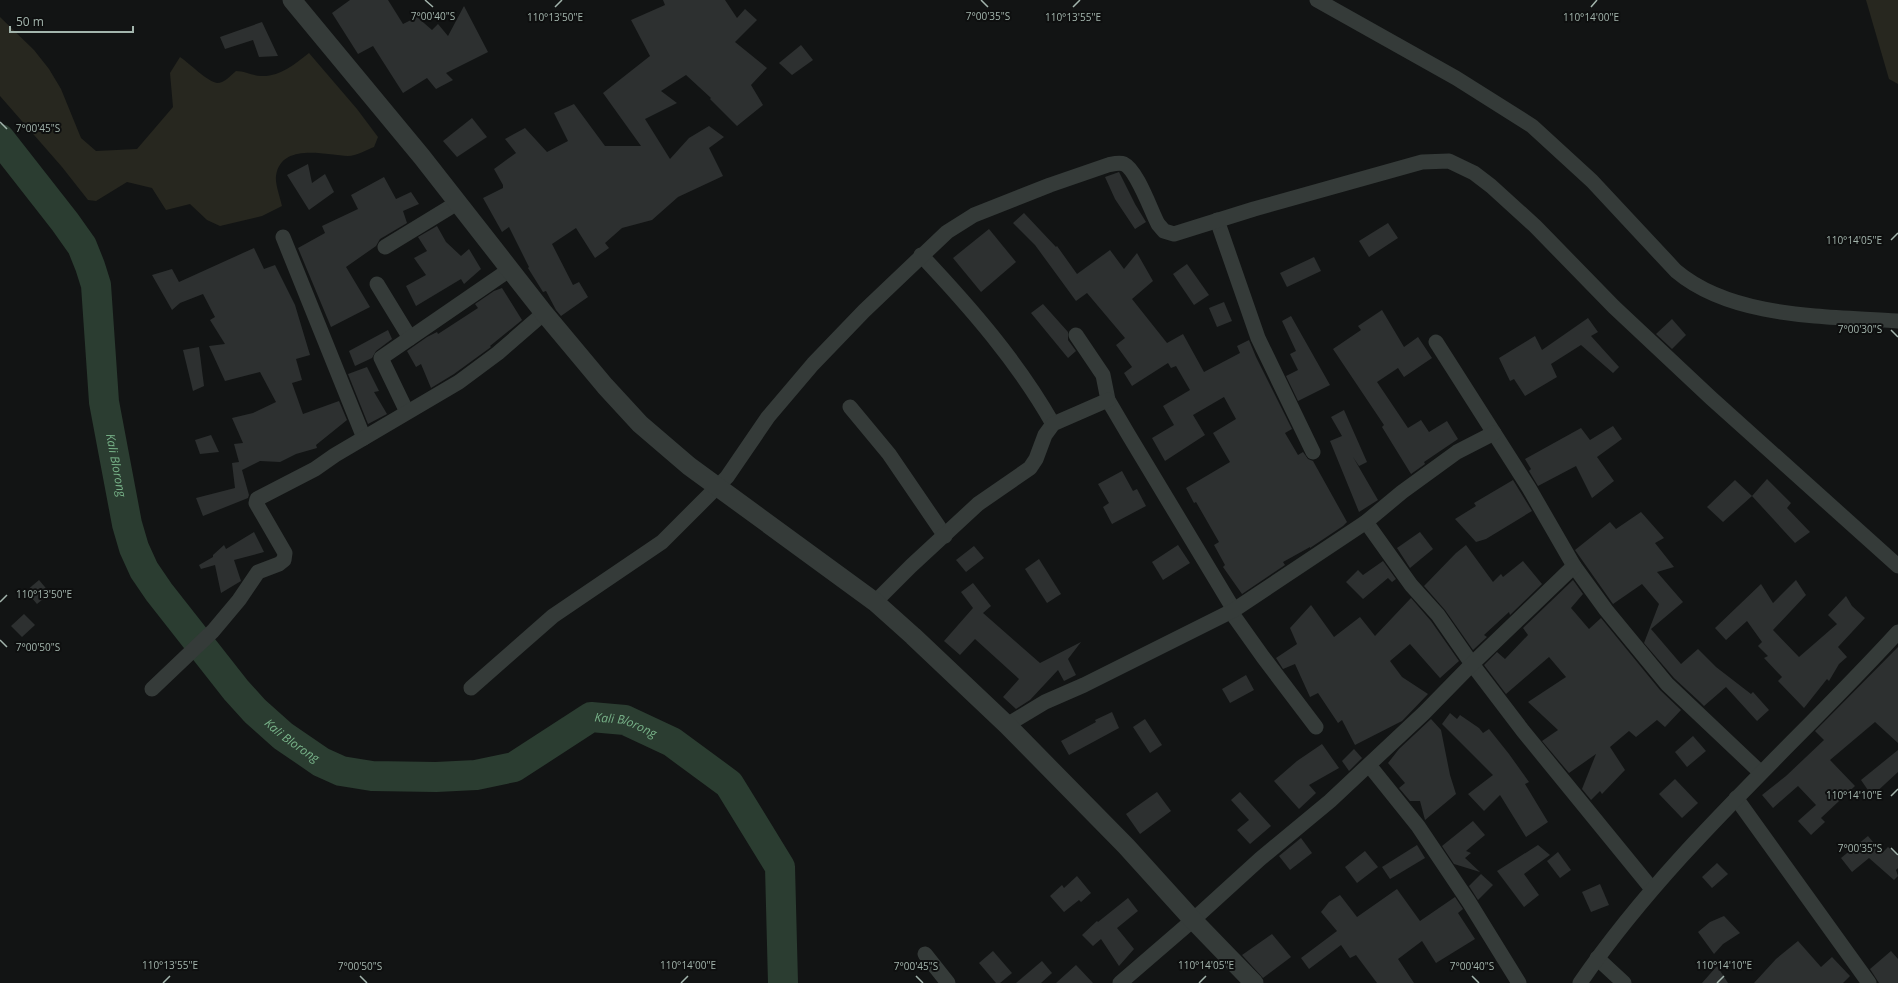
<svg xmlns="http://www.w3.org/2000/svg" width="1898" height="983" viewBox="0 0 1898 983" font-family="'Open Sans',sans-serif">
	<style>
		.green { fill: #27271f }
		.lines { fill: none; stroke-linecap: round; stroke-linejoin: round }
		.river { stroke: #2b3d31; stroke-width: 30 }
		.building { fill: #2d3030 }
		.minor { stroke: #353b39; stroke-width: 15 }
		.tertiary { stroke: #353b39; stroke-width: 19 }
		.ticks { fill: none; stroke: #a3b5ad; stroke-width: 1.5 }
		.labels { text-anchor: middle; stroke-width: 4; stroke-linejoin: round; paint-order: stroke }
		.water-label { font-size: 12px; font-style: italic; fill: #78b389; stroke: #0e0f0f }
		.ticks-label { font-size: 10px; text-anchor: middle; fill: #a3b5ad; stroke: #0e0f0f; stroke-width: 4; stroke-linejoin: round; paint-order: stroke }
	</style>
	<rect width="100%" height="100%" fill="#121414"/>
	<g class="green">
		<polygon points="1866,0 1898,0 1898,84 1889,79"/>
		<path d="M0,17L34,50L49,69L61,89L81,138L96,151L137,149L173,107L170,73L180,57C189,63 208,82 217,83C225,83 231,75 236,71C245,71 253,76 261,76C280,77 295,64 309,53L357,109L378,137L374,147C366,150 356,156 348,156C326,155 281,142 276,176C275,184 280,197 282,206L262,216L220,226L207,220L190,204L166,210L152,188L127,182L96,201L88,200L62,167L0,96Z"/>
	</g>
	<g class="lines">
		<path class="river" id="s1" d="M0,139L65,222L82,246L90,266L96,285L104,402L127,524L134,548L144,570L159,592L236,690L255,711L283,736L321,762L341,771L372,776L436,777L476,775L514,767L591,717L625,720L672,742L729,784L780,867L783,983"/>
	</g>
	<g class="building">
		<polygon points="350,0 388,0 403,24 417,17 432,30 438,24 448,36 464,6 488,52 446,73 453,80 436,89 427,78 403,93 373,46 358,54 332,13"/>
		<polygon points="663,0 725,0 737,18 745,9 757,20 735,42 767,68 751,85 763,105 737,126 710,99 711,98 686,75 661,91 677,103 645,119 670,159 689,138 709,126 724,137 709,148 723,176 678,197 652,220 622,228 605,243 609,248 595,258 576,228 552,244 573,285 579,282 588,297 561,316 556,310 546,291 543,292 528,268 529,267 509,227 502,232 483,198 503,188 503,185 494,169 516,153 505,139 525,128 547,152 568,141 554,113 574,104 605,146 641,146 603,93 650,56 631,20 665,5"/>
		<polygon points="262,22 278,56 259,57 253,40 225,49 220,37"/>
		<polygon points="801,45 813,60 792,75 779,63"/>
		<polygon points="472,118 487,137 457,157 443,141"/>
		<polygon points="308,164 312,183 325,174 334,192 309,210 287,175"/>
		<polygon points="1119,172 1135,204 1146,222 1135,229 1115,199 1105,177"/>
		<polygon points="384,177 396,199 411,192 419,204 403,211 407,223 380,239 376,246 346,267 370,307 331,327 298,248 325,233 322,226 358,209 351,195"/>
		<polygon points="1024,213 1056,247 1057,246 1077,274 1110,250 1124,269 1137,253 1153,281 1132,299 1167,343 1183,334 1204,372 1240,353 1237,346 1249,340 1256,357 1292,429 1285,433 1298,455 1303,452 1308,459 1313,461 1347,522 1343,526 1310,548 1310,547 1283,562 1285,565 1242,594 1223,567 1225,565 1214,545 1219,542 1196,502 1194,503 1186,488 1230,462 1213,433 1236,419 1224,397 1193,415 1205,435 1165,461 1152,438 1174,425 1163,406 1190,390 1176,366 1171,368 1168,363 1132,386 1124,373 1132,367 1116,345 1125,338 1087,293 1076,301 1035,245 1013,223"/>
		<polygon points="1388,223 1398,238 1369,257 1359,241"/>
		<polygon points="437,226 446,242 461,256 469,249 481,269 464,284 461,279 416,306 406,286 426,275 414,258 427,251 418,237"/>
		<polygon points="989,229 1016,262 981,292 953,258"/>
		<polygon points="254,248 264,269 275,265 295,305 310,355 296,359 302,380 292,383 303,414 339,401 347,420 316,445 317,448 296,454 280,462 260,461 242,470 249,495 248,498 203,516 196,498 235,488 232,463 239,462 234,444 243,443 232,418 253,413 276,402 260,372 225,381 209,346 225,344 210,320 215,317 203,294 180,303 172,310 152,275 172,269 179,282"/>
		<polygon points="1314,257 1321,271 1287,287 1280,273"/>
		<polygon points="1187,264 1209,295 1194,305 1173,274"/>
		<polygon points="502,288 522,320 490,346 491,347 454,374 431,388 421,364 416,367 407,351 427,337 437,332 438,334 478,308 475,304 494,291"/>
		<polygon points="1224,302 1232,321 1217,327 1209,308"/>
		<polygon points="1043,304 1068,332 1068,340 1076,351 1068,358 1031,313"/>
		<polygon points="1382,310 1404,347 1418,337 1432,358 1404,377 1398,368 1377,382 1408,428 1421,420 1429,432 1447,421 1458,439 1424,462 1425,464 1411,474 1382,427 1384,425 1333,349 1361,330 1358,326"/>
		<polygon points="1291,316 1330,385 1298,401 1286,376 1298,370 1290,354 1296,351 1282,321"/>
		<polygon points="1588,318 1598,332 1591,336 1619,367 1613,373 1581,345 1551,364 1557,377 1525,396 1514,379 1510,381 1499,358 1535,336 1542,350"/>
		<polygon points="1672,319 1686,335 1672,349 1656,334"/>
		<polygon points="388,330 392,339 376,351 372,358 355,366 349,351"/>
		<polygon points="199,347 204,386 193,391 183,350"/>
		<polygon points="367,367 379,391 374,392 387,414 368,424 348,374"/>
		<polygon points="1344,410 1367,462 1359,466 1353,457 1378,500 1359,512 1330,441 1342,436 1331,417"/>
		<polygon points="1613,426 1622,439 1597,457 1614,481 1592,498 1576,466 1538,486 1529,471 1531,469 1525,459 1581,428 1590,440"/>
		<polygon points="211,435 219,452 200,454 195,440"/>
		<polygon points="1122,471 1133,491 1137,489 1146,506 1112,524 1103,507 1109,503 1098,484"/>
		<polygon points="1767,479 1791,503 1787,508 1810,532 1795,543 1752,496"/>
		<polygon points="1513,480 1532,511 1486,539 1476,542 1455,519 1476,506 1474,503"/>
		<polygon points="1735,480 1752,496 1723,522 1707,507"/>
		<polygon points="1641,512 1664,538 1655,543 1674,567 1657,572 1683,602 1651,629 1681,664 1698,649 1716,667 1751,694 1753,692 1769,710 1757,721 1726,687 1704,706 1700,702 1674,678 1644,643 1659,604 1642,584 1613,604 1575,550 1610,522 1616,529"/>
		<polygon points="254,532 264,552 234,560 241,581 221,593 215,565 201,569 199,565 213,557 213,555 224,545 226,549"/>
		<polygon points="1420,532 1433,549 1410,568 1397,548"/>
		<polygon points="1178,545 1190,563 1163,580 1152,562"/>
		<polygon points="1466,545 1493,582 1501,574 1503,577 1523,561 1542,584 1510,615 1509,612 1484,635 1487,637 1473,650 1445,610 1424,586 1456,553"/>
		<polygon points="974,546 984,558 966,572 956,560"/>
		<polygon points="1039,559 1061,594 1047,603 1025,569"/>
		<polygon points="1383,561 1396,579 1392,582 1388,578 1363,599 1346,582 1358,570 1363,575"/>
		<polygon points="39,580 50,593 37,604 26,591"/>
		<polygon points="1573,580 1583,594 1571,608 1589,629 1601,618 1660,690 1681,710 1665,727 1657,720 1636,737 1629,731 1610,747 1625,770 1602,794 1600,791 1591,800 1582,789 1596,754 1569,773 1542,741 1558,730 1528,702 1566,677 1549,657 1506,694 1484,665 1497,652 1505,659 1528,635 1523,628"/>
		<polygon points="1796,580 1806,595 1773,630 1799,657 1837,624 1828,615 1846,596 1852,606 1865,618 1838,647 1847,657 1839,664 1829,681 1827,679 1804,708 1778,681 1782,677 1764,658 1768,656 1758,646 1762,642 1747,621 1726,640 1715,628 1761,584 1773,603"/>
		<polygon points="973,583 991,606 983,613 1040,663 1081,642 1068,659 1076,675 1064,681 1058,670 1030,700 1016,709 1003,697 1019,679 975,639 960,655 944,641 973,608 961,592"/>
		<polygon points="1411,598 1431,621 1459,661 1440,678 1410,644 1390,661 1402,677 1428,694 1402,721 1355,745 1342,720 1338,723 1318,693 1310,697 1295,664 1283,669 1276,658 1297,644 1290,628 1311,605 1334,637 1360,617 1375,636"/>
		<polygon points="24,614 35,625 22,637 11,626"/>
		<polygon points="1898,647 1898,743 1875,722 1830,760 1855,786 1821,818 1825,822 1811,835 1798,821 1816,805 1798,786 1773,808 1762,795 1786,776 1824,740 1815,731"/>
		<polygon points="1246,675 1254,690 1230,703 1222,689"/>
		<polygon points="1112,712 1119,728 1069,755 1061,741 1096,722 1095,720"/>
		<polygon points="1450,713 1457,719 1460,715 1479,728 1483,733 1489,729 1509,754 1529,782 1525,784 1548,822 1526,837 1500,795 1484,811 1468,794 1493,775 1442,724"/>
		<polygon points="1145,719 1162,745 1150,753 1133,727"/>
		<polygon points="1431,719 1441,730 1450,775 1456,794 1425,820 1420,801 1410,801 1399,788 1405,783 1388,763 1399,749"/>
		<polygon points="1693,736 1706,751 1687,767 1675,752"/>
		<polygon points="1322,744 1339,768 1309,785 1316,793 1299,809 1274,781 1297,761"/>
		<polygon points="1354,749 1362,758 1349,771 1342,761"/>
		<polygon points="1898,750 1898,772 1872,796 1861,780"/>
		<polygon points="1675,779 1698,803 1682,818 1659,794"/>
		<polygon points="1157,792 1171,811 1140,834 1126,814"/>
		<polygon points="1240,792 1271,826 1250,844 1237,830 1249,820 1231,800"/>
		<polygon points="1473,821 1485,835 1466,851 1471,853 1465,858 1480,872 1454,864 1442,846"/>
		<polygon points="1868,836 1882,853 1888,847 1898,856 1898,868 1896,870 1898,876 1894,880 1869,858 1852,872 1841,858"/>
		<polygon points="1301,838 1312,853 1290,870 1279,856"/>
		<polygon points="1417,845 1425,858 1390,879 1382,867"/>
		<polygon points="1538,845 1550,855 1524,874 1539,895 1524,907 1497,871"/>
		<polygon points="1365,851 1378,867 1357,883 1345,867"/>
		<polygon points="1558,852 1571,870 1560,878 1547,861"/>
		<polygon points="1717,863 1728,874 1712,888 1702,877"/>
		<polygon points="1481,874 1493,885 1478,900 1469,886"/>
		<polygon points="1077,876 1091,893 1081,902 1079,900 1064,912 1050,896 1062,885 1064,888"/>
		<polygon points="1600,884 1609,905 1591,912 1582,892"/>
		<polygon points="1397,889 1420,921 1455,897 1463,909 1458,913 1475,939 1436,963 1422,941 1398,959 1414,983 1377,983 1356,955 1350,958 1341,945 1309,969 1301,958 1337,931 1321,912 1329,902 1340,895 1357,917"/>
		<polygon points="1128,898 1138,911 1117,928 1134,949 1119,966 1101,939 1093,946 1082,935 1097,921 1098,922"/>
		<polygon points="1724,916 1740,933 1723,944 1714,954 1698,932 1710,922"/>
		<polygon points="1272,934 1291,957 1263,978 1242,955"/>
		<polygon points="1798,941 1821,967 1832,957 1850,976 1843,983 1754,983 1776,959"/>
		<polygon points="993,951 1012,973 1000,983 996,983 979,963"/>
		<polygon points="1891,951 1898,959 1898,983 1879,983 1870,969"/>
		<polygon points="1042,961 1052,973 1041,983 1016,983"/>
		<polygon points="1076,965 1093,983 1056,983"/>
		<polygon points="1717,966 1728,983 1702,983"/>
	</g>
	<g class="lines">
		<g class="minor">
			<path d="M1317,0L1456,78L1532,126L1592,181L1676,271C1733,319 1827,316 1898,321"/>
			<polyline points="1217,220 1258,338 1313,452"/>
			<polyline points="283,237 364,438"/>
			<polyline points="385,247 457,203"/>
			<path d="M921,255C970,307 1018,362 1053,424"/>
			<polyline points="377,284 410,338"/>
			<polyline points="1076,335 1103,375 1108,400 1128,434 1234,610"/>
			<polyline points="1436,342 1529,488 1574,566 1606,610 1667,684 1760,772"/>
			<polyline points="850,407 889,454 945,536"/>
			<polyline points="407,412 381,358 509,270"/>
			<polyline points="1366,522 1411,585 1438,615 1472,664 1523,731 1652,889"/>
			<polyline points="875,602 911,566 978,504 1030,468 1036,459 1045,435 1053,424 1108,400"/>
			<polyline points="1231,612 1263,657 1316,727"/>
			<path d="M471,688L553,616L662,542L727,477L768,417L813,364L864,311L947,232L974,215L1050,185L1108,165C1113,164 1119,162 1124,164C1137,170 1151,211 1158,224L1164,231L1174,234L1254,209L1422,162L1449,161L1474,173L1491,186L1535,226L1614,307L1711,398L1898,566"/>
			<polyline points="152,689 213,631 239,600 258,572 279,564 284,560 285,553 256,503 257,499 315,469 335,455 459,382 498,353 544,313"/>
			<polyline points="1007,725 1045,702 1084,685 1234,610 1366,522 1402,492 1457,452 1494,433"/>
			<polyline points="1369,765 1418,826 1469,902 1519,983"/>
			<polyline points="1736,798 1869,983"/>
			<polyline points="925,954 948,983"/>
			<polyline points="1597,958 1624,983"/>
			<polyline points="1120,983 1193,920 1260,859 1330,801 1424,713 1472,664 1574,566"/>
			<path d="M1580,983C1670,852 1792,748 1898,632"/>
		</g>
		<polyline class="tertiary" points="292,0 422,157 544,313 605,386 640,424 689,466 875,602 913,636 1007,725 1126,846 1193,920 1254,983"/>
	</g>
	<path class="ticks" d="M425,0L433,7M981,0L988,7M555,7L562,0M1073,7L1080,0M1591,7L1597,0M0,122L7,129M1891,240L1898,233M1891,330L1898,337M0,602L7,595M0,640L7,647M1891,796L1898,789M1891,848L1898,855M360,976L367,983M916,976L923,983M1472,976L1479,983M163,983L170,976M681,983L688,976M1199,983L1206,976M1717,983L1724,976"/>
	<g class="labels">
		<g class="water-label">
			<text dy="4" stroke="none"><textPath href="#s1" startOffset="358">Kali Blorong</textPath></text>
			<text dy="4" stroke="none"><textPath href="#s1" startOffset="1054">Kali Blorong</textPath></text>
			<text dy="4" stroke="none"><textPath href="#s1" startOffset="694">Kali Blorong</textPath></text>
		</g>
	</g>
	<g class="ticks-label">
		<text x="433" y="20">7°00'40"S</text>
		<text x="988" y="20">7°00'35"S</text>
		<text x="1073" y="21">110°13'55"E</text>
		<text x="1591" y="21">110°14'00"E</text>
		<text x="555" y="21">110°13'50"E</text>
		<text x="38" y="132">7°00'45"S</text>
		<text x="1854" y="244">110°14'05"E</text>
		<text x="1860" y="333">7°00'30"S</text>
		<text x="44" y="598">110°13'50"E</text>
		<text x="38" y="651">7°00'50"S</text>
		<text x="1854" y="799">110°14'10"E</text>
		<text x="1860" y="852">7°00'35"S</text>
		<text x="170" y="969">110°13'55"E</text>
		<text x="688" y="969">110°14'00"E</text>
		<text x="1206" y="969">110°14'05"E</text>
		<text x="1724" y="969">110°14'10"E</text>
		<text x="360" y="970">7°00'50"S</text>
		<text x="916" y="970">7°00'45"S</text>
		<text x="1472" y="970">7°00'40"S</text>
	</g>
	<path d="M10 26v6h123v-6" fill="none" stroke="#a3b5ad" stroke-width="2"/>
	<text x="16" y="26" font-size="12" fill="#a3b5ad" stroke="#0e0f0f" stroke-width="3" paint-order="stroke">50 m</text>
</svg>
